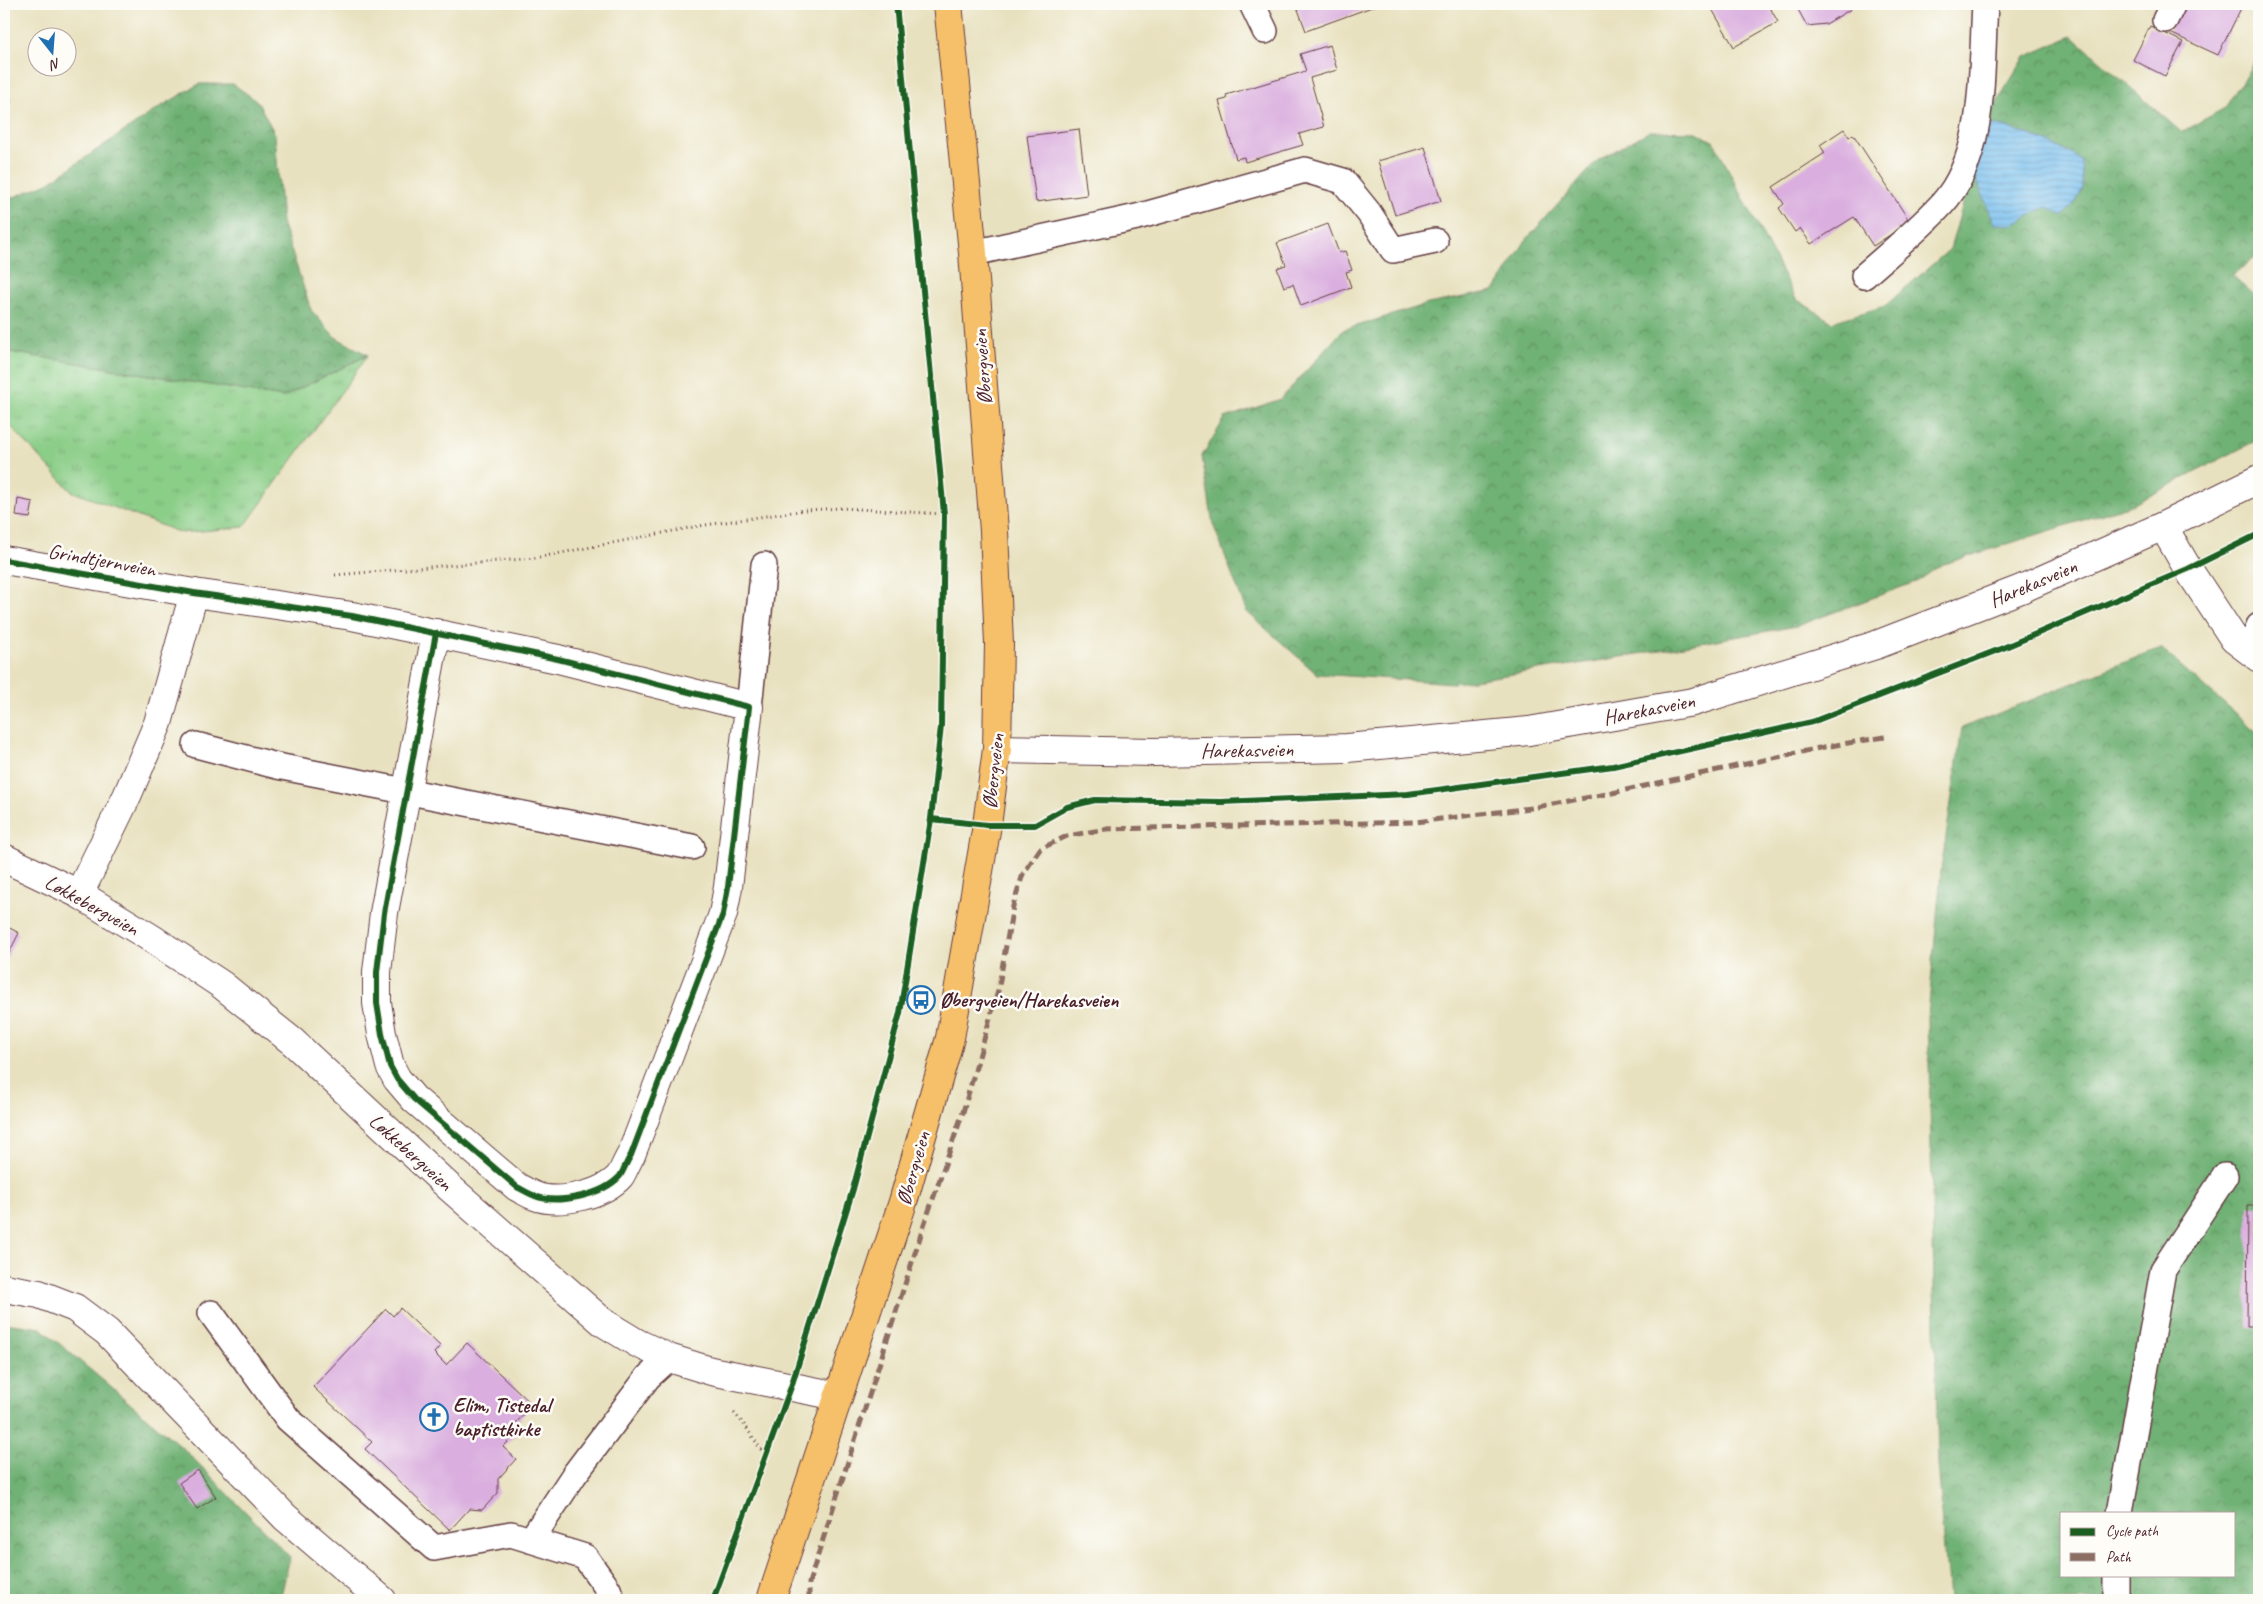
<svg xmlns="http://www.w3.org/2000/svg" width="2263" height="1604" viewBox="0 0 2263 1604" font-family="Caveat,sans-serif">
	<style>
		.grass { fill: url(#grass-tufts); stroke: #6a765a }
		.forest { fill: url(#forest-crowns); stroke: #5d6850; fill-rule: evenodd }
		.water { fill: url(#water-rules); stroke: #606f8d }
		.building { fill: #daafdf }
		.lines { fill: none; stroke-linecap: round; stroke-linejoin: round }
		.service-casing { stroke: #623c41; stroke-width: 28 }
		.minor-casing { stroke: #623c41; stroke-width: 30 }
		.tertiary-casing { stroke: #623c41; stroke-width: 30 }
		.primary-casing { stroke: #623c41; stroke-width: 30 }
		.path { stroke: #623c41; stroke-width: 3; stroke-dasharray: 1 4; stroke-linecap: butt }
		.service { stroke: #fff; stroke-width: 25 }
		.minor { stroke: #fff; stroke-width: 28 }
		.tertiary { stroke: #fff; stroke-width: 28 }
		.primary { stroke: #f6c06b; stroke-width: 28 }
		.quiet { stroke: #8d6e63; stroke-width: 5; stroke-dasharray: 10 5; stroke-linecap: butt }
		.cycleway-casing { stroke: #fdfcf7; stroke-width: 9 }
		.cycleway { stroke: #1b5e20; stroke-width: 6 }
		.labels { text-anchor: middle; stroke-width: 5; stroke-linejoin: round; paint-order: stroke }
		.street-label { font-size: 21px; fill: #4a1f2b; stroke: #fdfcf7 }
		.poi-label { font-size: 21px; font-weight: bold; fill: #4a1f2b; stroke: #fdfcf7; text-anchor: start }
	</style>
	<defs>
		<pattern id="grass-tufts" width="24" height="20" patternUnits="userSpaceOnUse" patternTransform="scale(1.25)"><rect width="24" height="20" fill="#8bce88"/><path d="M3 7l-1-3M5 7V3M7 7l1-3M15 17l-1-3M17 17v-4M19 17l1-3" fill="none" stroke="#79b076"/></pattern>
		<pattern id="forest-crowns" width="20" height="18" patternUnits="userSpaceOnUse" patternTransform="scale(1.25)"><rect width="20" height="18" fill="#70b174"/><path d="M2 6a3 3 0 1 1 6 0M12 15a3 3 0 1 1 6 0" fill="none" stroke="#5e8f5f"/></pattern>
		<pattern id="water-rules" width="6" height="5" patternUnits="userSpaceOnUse" patternTransform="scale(1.25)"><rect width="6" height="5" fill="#77bfef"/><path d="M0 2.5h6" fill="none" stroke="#649bc2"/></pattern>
	</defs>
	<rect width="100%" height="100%" fill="#fdfcf7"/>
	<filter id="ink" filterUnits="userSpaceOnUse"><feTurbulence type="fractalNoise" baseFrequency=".02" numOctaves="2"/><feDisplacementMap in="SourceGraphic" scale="10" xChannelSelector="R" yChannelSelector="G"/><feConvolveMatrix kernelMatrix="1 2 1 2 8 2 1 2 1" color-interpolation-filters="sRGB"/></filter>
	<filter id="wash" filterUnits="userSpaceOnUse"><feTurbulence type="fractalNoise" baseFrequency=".0096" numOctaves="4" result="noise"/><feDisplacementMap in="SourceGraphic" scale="20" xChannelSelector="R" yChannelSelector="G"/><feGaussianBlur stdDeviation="1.12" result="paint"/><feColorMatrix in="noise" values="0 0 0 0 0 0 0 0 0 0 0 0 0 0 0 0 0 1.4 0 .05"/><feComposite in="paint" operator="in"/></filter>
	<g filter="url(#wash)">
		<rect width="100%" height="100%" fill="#e8e1bf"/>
		<polygon class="grass" points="4,351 283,397 368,355 244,527 181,533 71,491 4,419"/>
		<g class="forest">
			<path d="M2072,36L2181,132L2225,108L2259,54V255L2232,275L2259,299V439L2134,504L1941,565L1918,581L1797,626L1604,660L1454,683L1317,674L1246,611L1213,524L1202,456L1225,418L1281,399L1343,330L1428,304L1494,291L1526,240L1598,160L1650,131L1697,132L1714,142L1796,299L1832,322L1885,306L1950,249L1972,173L1976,179L2081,160C2048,140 2024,131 1986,123L1991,111L2025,57Z"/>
			<polygon points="199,84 233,84 257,101 275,134 282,222 311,310 335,337 368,355 283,397 4,351 4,201 48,183 160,107"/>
			<path d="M2160,648L2259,734V1600H1949L1938,1463L1928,1016L1941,871L1962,728ZM2062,1513H2234V1575H2062Z"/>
			<polygon points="4,1323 41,1328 185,1450 290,1557 280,1600 4,1600"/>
		</g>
		<path class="water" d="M1986,123C2024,131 2048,140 2081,160C2083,191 2085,193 2063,216L2046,207L2013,225L1995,224L1976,179L1972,173Z"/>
		<g id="blocks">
			<g class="building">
				<polygon points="1296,4 1380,4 1306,31"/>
				<polygon points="1709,4 1768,4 1778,22 1734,47"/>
				<polygon points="1795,4 1848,4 1851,9 1826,24 1807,26"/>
				<polygon points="2181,4 2243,4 2218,55 2168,32"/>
				<polygon points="2150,26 2183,42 2165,76 2133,60"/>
				<polygon points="1330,45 1337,70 1310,78 1324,127 1299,134 1303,145 1245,162 1244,157 1236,159 1219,101 1227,99 1226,95 1306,71 1300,54"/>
				<polygon points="4,60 11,102 4,103"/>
				<polygon points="1079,129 1087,195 1036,202 1027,136"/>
				<polygon points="1844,129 1849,137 1853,134 1910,222 1873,246 1854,217 1811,244 1800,228 1795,232 1779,208 1784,204 1773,187 1825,153 1820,145"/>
				<polygon points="1425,147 1441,201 1395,215 1378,161"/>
				<polygon points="1328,224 1339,253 1345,251 1352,270 1346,272 1351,287 1301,306 1293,284 1284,287 1277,268 1286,265 1277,243"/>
				<polygon points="18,499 33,502 30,518 16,516"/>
				<polygon points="4,925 19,933 4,963"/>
				<polygon points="2248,1206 2259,1206 2259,1327 2247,1327"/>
				<polygon points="400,1308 440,1346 434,1353 446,1365 467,1343 533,1405 511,1428 517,1433 503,1447 516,1459 498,1479 498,1493 482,1510 469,1509 450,1530 365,1449 372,1442 313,1387 386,1309 393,1316"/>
				<polygon points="198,1470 216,1497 197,1509 179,1483"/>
			</g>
		</g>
	</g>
	<g filter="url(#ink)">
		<use href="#blocks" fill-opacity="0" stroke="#623c41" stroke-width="1"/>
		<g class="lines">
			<defs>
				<g id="service">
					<polyline points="1252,4 1265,31"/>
					<polyline points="2165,20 2173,4"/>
					<polyline points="973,253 1137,217 1305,170 1343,181 1369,213 1393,250 1435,241"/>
					<path d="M1864,276C1890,253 1918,230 1942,204C1987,155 1981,66 1985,4"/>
					<polyline points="2250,651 2259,626"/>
					<polyline points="749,707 764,565"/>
					<polyline points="196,745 277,766 692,847"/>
					<polyline points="211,1313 288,1419 434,1548 511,1534 585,1557 608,1589 612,1600"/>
					<polyline points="2120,1513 2163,1270 2225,1176"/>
					<polyline points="531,1540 574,1475 648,1377 669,1358"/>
					<polyline points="2116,1600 2116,1575"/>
				</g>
				<g id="minor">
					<polyline points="2163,526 2188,569 2234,639 2259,658"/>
					<path d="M4,560L194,593L352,616L558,659L749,707L728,887L723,914L631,1155C627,1161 624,1170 620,1176C603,1195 558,1205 535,1196C529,1194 523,1190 517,1187L414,1099L397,1079L390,1066L382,1034L377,1003V972L384,913L436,633"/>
					<polyline points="4,858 79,894 151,938 222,985 293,1042 450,1188 604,1323 637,1343 669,1358 711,1371 838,1396"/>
					<polyline points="79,894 127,796 158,723 194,593"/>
					<polyline points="4,1288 39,1294 75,1308 107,1332 285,1517 382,1600"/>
				</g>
				<polyline id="tertiary" points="997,749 1154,752 1347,748 1529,731 1693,702 1876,645 2021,589 2163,526 2259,479"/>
				<polyline id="primary" points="771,1600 903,1202 950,1038 987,825 997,749 999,644 994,531 973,253 948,4"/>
			</defs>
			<use href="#service" class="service-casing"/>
			<use href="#minor" class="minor-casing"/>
			<use href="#tertiary" class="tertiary-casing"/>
			<use href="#primary" class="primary-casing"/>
			<g class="path">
				<polyline points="335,575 535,558 699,526 806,510 841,508 944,514"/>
				<polyline points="734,1413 743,1423 766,1457"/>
			</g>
			<use href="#service" class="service"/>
			<use href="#minor" class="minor"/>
			<use href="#tertiary" class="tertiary"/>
			<use href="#primary" class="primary"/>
			<polyline class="quiet" points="809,1600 809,1583 922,1231 963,1112 998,991 1013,906 1023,874 1040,849 1067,836 1106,829 1416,822 1531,808 1612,793 1824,747 1885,737"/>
			<defs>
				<g id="cycleway">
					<path d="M4,560L194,593L352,616L558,659L749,707L728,887L723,914L631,1155C627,1161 624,1170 620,1176C603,1195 558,1205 535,1196C529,1194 523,1190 517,1187L414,1099L397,1079L390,1066L382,1034L377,1003V972L384,913L436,633"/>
					<polyline points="931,819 987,825 1035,825 1067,807 1095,800 1221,802 1408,794 1613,766 1812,722 2003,648 2188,569 2259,534"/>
					<polyline points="713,1600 791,1387 853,1189 900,1013 931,819 941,726 944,514 896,4"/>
				</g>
			</defs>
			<use href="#cycleway" class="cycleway-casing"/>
			<use href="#cycleway" class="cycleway"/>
		</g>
	</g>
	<defs>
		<symbol id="bus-ring" viewBox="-11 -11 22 22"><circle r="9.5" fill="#fdfcf7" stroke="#1f6fb2" stroke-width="1.5"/><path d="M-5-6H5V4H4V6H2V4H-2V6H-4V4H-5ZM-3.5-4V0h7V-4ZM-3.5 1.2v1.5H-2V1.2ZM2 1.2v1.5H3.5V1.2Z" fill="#1f6fb2"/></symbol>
		<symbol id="church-ring" viewBox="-11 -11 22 22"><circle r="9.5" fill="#fdfcf7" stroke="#1f6fb2" stroke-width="1.5"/><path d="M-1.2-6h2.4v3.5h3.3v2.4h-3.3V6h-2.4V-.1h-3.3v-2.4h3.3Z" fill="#1f6fb2"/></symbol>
	</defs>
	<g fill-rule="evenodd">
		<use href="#bus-ring" x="905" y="984" width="32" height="32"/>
		<use href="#church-ring" x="418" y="1401" width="32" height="32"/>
	</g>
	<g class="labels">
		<g class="street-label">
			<text transform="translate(982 367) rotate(-94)" y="7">Øbergveien</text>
			<text transform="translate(102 560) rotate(10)" y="7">Grindtjernveien</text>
			<text transform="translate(2033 583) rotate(-23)" y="7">Harekasveien</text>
			<text transform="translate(1649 709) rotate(-11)" y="7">Harekasveien</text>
			<text transform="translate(1247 750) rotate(-1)" y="7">Harekasveien</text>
			<text transform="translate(993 771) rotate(-84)" y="7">Øbergveien</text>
			<text transform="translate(92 905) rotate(29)" y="7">Løkkebergveien</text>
			<text transform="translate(411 1152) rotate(42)" y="7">Løkkebergveien</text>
			<text transform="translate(913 1168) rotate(-74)" y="7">Øbergveien</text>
		</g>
		<g class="poi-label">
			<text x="940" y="1007">Øbergveien/Harekasveien</text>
			<text x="453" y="1412">Elim, Tistedal<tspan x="453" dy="24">baptistkirke</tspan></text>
		</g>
	</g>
	<rect width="2263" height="1604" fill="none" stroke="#fdfcf7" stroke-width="20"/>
	<rect x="2060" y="1512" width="175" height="65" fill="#fdfcf7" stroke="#b5a4a5"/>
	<rect x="2070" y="1528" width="25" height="8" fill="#1b5e20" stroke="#b5a4a5"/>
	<text x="2106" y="1536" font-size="15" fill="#4a1f2b">Cycle path</text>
	<rect x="2070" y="1553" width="25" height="8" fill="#8d6e63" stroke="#b5a4a5"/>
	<text x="2106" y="1562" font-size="15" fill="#4a1f2b">Path</text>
	<g transform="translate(52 52) rotate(163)"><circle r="24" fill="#fdfcf7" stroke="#b5a4a5"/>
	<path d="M0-4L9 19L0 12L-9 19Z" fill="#1f6fb2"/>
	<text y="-8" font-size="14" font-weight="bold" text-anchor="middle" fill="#4a1f2b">N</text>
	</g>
</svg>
